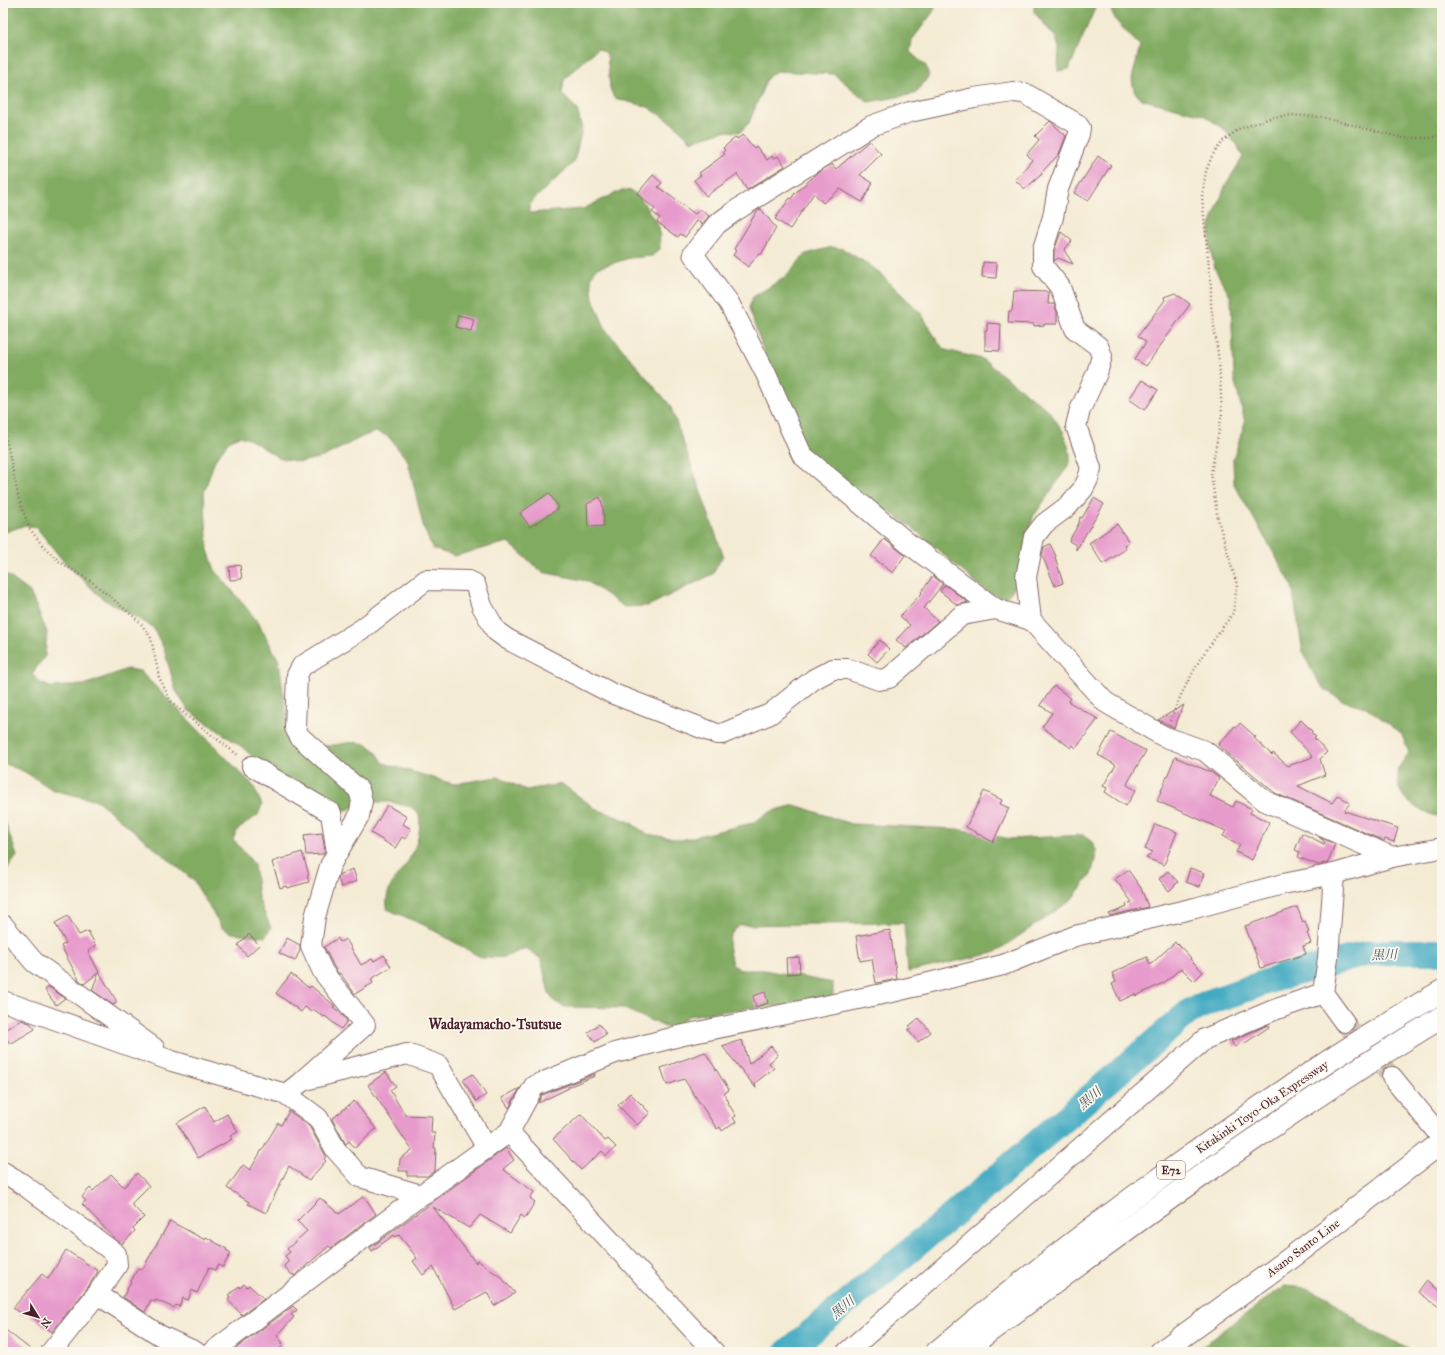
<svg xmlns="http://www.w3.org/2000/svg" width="1445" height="1355" viewBox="0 0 1445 1355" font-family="'IM FELL Great Primer','Noto Serif JP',serif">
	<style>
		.forest { fill: #82ab62; stroke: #666546 }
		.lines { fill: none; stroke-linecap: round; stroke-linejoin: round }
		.river { stroke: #41a9c1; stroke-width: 26 }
		.building { fill: #e79bcc }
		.minor-tunnel { stroke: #d2c2b2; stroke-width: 20; stroke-dasharray: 20 10; stroke-linecap: butt }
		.minor-casing { stroke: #866666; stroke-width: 22 }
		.major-casing { stroke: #866666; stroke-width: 24 }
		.highway-casing { stroke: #866666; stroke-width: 24 }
		.path { stroke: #866666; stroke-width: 2.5; stroke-dasharray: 1 3; stroke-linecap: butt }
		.minor { stroke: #fff; stroke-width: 20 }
		.major { stroke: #fff; stroke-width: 22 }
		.highway { stroke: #fff; stroke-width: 22 }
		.labels { text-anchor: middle; stroke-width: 3.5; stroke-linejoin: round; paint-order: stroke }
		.shield { fill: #fbf7ec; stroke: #7f6065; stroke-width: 1 }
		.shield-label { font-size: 11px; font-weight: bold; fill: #4a1f2b }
		.street-label { font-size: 12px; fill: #4a1f2b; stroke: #fbf7ec }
		.water-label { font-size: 13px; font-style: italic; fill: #465667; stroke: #fbf7ec }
		.quarter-label { font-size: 14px; font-weight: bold; fill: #4a1f2b; stroke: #fbf7ec }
	</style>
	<rect width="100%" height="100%" fill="#fbf7ec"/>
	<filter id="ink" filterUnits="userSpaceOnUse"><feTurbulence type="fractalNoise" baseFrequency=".025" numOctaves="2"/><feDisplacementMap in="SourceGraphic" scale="8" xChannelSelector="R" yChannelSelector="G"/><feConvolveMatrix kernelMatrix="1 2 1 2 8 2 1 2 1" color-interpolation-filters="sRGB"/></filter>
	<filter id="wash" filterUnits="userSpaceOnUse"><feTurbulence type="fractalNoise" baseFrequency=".012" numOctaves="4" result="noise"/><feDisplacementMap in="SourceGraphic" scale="16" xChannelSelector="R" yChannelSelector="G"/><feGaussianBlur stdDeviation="0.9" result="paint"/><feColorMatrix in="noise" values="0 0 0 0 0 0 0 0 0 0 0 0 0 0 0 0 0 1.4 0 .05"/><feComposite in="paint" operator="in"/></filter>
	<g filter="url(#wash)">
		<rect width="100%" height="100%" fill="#f4ebd4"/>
		<g class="forest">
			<path d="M3,3H937L933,12L912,40L910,52L926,66L929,76L915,94L868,102L834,74L776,71L767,78L749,123L740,132L724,131L691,141L675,125L648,107L614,98L610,88L607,54L598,48L564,80L562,94L577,109L582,129L574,162L531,202L528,213L583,209L622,190L632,191L641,199L659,227L660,249L652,256L630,258L597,268L591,277L593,299L606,330L670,405L723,555L713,574L648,606L624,607L587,581L542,572L508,542L455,556L433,549L424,529L408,461L388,436L376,432L364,436L323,457L301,462L279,458L251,440L240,436L230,440L215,460L204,492L208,550L215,570L258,622L279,661L288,729C295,733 311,745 318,746C345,747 368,730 383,763L453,784L498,777L526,790L562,784L596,809L628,821L647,834L681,840L752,823L772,811L795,805L851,824L957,829L1011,839L1083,835L1092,842L1097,852L1091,875L1070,901L994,953L908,972L904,923L740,925C724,938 728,945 732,964L740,970H764L833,983V995L824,1003L749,1008L688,1016L672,1030L622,1008L565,1007L555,1002L549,993L541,959L526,948L505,957L482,958L426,926L387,909C384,884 401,876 411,856C418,842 421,830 419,814L411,807L390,802H365L347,810L336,809L276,778L242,747L188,710L176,691L164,649L153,627L103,599L64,562L36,527L25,525L3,533Z"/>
			<polygon points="1034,3 1104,3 1096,6 1069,69 1058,71 1059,48 1056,38 1034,12"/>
			<path d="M1107,3H1442V817C1427,815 1409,806 1401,793C1398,787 1398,777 1397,770L1409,753L1401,733L1366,707L1344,701L1325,690L1313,673L1303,653L1292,585L1234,484L1233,460L1245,422L1234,378L1231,298L1215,269L1210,248V226L1226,184L1243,157L1238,147L1223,128L1203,115L1141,99L1134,91L1132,79L1140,46L1117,22Z"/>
			<polygon points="832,247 843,249 874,268 921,313 938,342 946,350 982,359 1049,411 1063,431 1070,452 1070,463 1033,517 1018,583 1005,599 985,591 913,528 868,498 811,465 779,397 749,308 753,297 784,278 806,254"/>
			<polygon points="3,572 30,592 47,632 45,656 32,674 39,682 50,687 84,685 127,669 140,671 253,785 262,805 258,815 238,829 233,839 254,864 258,898 271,928 265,937 232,933 222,928 193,880 98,801 53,790 25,772 3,763"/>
			<polygon points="3,816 17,856 3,875"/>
			<polygon points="1284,1286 1306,1288 1327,1297 1371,1331 1392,1340 1413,1352 1194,1352"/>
		</g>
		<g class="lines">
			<polyline class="river" points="787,1352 949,1218 1189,1012 1209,1002 1278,978 1365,954 1389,952 1442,952"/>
		</g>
		<g id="blocks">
			<g class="building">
				<polygon points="1050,121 1066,136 1059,154 1041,173 1042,174 1025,189 1015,180 1032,160 1027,154 1039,140 1035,136"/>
				<polygon points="743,135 754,148 756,146 767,160 772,156 773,159 778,156 785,166 747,190 737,174 706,196 694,180 701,175 699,173 725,154 723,152 725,150 723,148 736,137 737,139"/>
				<polygon points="869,141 881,154 860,175 873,183 862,202 840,189 823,203 814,193 790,229 775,219 790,198 791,199 795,193 820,171 832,164 836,169"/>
				<polygon points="1098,156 1111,165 1088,201 1074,193"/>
				<polygon points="653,175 662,183 658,187 695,214 700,209 709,216 702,224 697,221 685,237 680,234 678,237 657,222 660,218 652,212 655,209 637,194"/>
				<polygon points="761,209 776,228 761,255 759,254 748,267 733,255 736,251 734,249 757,211"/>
				<polygon points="1061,232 1072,241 1064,250 1073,264 1058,258 1054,261 1054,251"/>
				<polygon points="983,262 997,263 996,278 982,277"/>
				<polygon points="1014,291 1049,292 1048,304 1054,304 1057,312 1057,324 1045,324 1045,325 1034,326 1034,324 1008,323 1009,311 1012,311"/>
				<polygon points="1175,293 1190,304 1146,366 1135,359 1146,342 1138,336 1165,300 1164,297"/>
				<polygon points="458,315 474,319 471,331 455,327"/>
				<polygon points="987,323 1001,324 1000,351 985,350 985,330 987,330"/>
				<polygon points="1142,380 1158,390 1145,410 1129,399"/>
				<polygon points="549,493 559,508 530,527 520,513"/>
				<polygon points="600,497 603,507 604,526 588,527 587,504"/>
				<polygon points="1094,498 1104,504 1076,550 1076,545 1069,541 1079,523 1080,517 1082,518"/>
				<polygon points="1117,524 1129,542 1124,545 1126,549 1103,564 1089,543"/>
				<polygon points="884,539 905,555 893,573 871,556"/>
				<polygon points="1050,544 1056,556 1055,557 1063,583 1055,586 1042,555 1044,547"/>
				<polygon points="240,565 242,579 230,580 229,567"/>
				<polygon points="933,576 943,584 924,608 938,621 906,648 896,640 910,625 900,616 922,593 921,592"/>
				<polygon points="945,585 968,602 957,605 940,591"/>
				<polygon points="880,640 889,649 877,662 868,654"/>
				<polygon points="1054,686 1071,698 1069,702 1098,719 1076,748 1073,745 1071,748 1042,727 1052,713 1040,705"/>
				<polygon points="1184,705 1174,728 1158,720"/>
				<polygon points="1301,720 1312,731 1311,732 1316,737 1314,738 1327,752 1320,759 1325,775 1298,786 1332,803 1338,795 1350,803 1344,811 1398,828 1394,842 1385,839 1384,841 1275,793 1218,745 1235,726 1237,727 1240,723 1256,737 1254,738 1272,755 1273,753 1288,766 1313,757 1290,732"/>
				<polygon points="1111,732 1146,751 1128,782 1127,785 1136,790 1126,806 1105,792 1107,788 1103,786 1116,765 1098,755"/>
				<polygon points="1175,757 1208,771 1208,770 1219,778 1210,796 1233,807 1236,801 1252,809 1250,813 1269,822 1252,860 1236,852 1240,845 1223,836 1226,831 1157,801"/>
				<polygon points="984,791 1002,800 1000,804 1009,808 993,842 966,827"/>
				<polygon points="387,805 407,817 403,824 411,829 406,839 402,837 395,848 371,833"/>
				<polygon points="1155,824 1177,832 1164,865 1146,858 1153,852 1145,849"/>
				<polygon points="322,833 325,851 323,854 306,855 304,835"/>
				<polygon points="1302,833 1324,844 1325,842 1319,837 1335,844 1327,864 1322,863 1322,865 1318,865 1298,857 1300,852 1295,850"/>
				<polygon points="302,852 309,875 307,876 309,882 287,888 286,886 280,888 272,862"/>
				<polygon points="1190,868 1204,873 1200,887 1186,882"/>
				<polygon points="353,869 357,881 341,887 338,878 340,874"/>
				<polygon points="1128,870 1141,888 1148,907 1110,916 1109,914 1127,907 1126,904 1132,902 1115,879"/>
				<polygon points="1168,871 1178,882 1169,891 1159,879"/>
				<polygon points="1297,907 1303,922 1305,921 1309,932 1307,933 1311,943 1303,946 1306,954 1261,968 1245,926"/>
				<polygon points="68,916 79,935 88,931 96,946 88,951 99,972 84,984 79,980 61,946 66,943 55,923"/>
				<polygon points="890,930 897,979 876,983 872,959 860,961 856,936"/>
				<polygon points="249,934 259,945 247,956 238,945"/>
				<polygon points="287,938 300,945 300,950 295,961 279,953"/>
				<polygon points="338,938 340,942 346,939 361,965 372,959 374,961 384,955 391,967 371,979 373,983 355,994 340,973 339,974 334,967 324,947"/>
				<polygon points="1175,942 1177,945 1178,944 1191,958 1190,959 1203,972 1194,981 1181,968 1165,982 1136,996 1135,994 1120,1001 1112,984 1116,982 1112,973 1147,957 1150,965"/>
				<polygon points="799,957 800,973 787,974 786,958"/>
				<polygon points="99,972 116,1000 116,1003 113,1005 92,990"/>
				<polygon points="291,974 309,988 311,986 335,1006 333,1007 340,1012 347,1021 341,1029 325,1016 324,1017 313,1009 311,1012 305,1007 301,1012 276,993"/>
				<polygon points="49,987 65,998 56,1005 45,990"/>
				<polygon points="765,992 768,1003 756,1007 753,996"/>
				<polygon points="919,1018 931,1032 918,1042 908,1030 911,1028 909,1026"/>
				<polygon points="21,1020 30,1023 35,1029 10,1044 3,1031"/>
				<polygon points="599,1024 606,1034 595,1042 588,1032"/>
				<polygon points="1268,1025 1269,1027 1242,1045 1240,1043 1235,1047 1231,1041"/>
				<polygon points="742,1040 749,1064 771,1046 778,1055 769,1063 774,1068 755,1083 756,1088 722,1046"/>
				<polygon points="705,1052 729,1090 724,1094 729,1102 728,1103 736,1116 733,1118 736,1122 722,1131 720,1127 717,1129 684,1079 667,1085 661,1068"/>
				<polygon points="386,1072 396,1086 390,1090 405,1115 432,1116 431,1133 435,1133 434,1148 436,1148 435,1171 427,1176 407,1176 407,1171 399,1171 400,1159 412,1150 368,1085"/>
				<polygon points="473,1074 486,1095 476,1101 463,1080"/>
				<polygon points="595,1074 595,1076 568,1087 569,1088 538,1103 542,1095"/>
				<polygon points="520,1088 509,1108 502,1098"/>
				<polygon points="630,1093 650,1113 637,1125 618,1105"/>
				<polygon points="354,1101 376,1129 355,1148 349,1141 346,1144 344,1141 332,1119"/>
				<polygon points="205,1106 214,1122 227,1114 238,1132 230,1136 232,1139 198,1158 177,1123"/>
				<polygon points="289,1111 309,1126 326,1156 324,1159 326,1161 309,1180 289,1166 266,1213 248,1204 249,1202 227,1188 243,1165 250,1170 278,1123 281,1125"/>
				<polygon points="581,1114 605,1141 608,1139 616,1147 606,1156 602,1151 581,1170 553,1139"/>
				<polygon points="506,1148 514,1160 503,1169 534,1192 530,1198 535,1202 525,1218 521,1215 510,1233 480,1215 469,1228 433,1207 476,1263 477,1260 502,1278 515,1293 494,1306 487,1292 455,1309 433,1267 423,1275 413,1261 417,1258 399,1235 395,1237 394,1235 372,1251 370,1248"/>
				<polygon points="137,1173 149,1186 131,1204 144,1217 133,1228 135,1231 122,1244 115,1239 82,1204 86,1201 82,1197 90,1188 93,1191 111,1174 124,1187"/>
				<polygon points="364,1196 376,1214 331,1248 329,1246 294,1276 293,1274 292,1275 284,1266 289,1261 285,1256 290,1252 287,1249 307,1231 297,1221 320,1198 339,1214"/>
				<polygon points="170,1221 205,1240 206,1237 227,1249 226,1250 231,1253 223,1267 218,1265 215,1270 209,1267 197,1293 192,1290 188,1300 183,1298 179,1307 176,1305 174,1308 156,1300 155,1302 151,1300 145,1312 123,1297 138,1268 142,1270"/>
				<polygon points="66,1250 98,1271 88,1287 52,1332 25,1311 22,1315 13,1308 42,1274 48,1279"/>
				<polygon points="1426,1281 1442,1292 1442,1309 1418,1292"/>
				<polygon points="244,1284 247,1287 249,1285 264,1299 242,1315 228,1300 230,1298 228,1296 239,1286 240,1288"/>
				<polygon points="293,1306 297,1310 291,1315 294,1317 277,1336 283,1343 281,1344 283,1346 275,1352 231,1352"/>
				<polygon points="3,1328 34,1352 3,1352"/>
			</g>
		</g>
	</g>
	<g filter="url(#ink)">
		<use href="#blocks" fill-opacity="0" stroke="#866666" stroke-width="1"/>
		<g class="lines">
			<polyline class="minor-tunnel" points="1344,1022 1392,1077"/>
			<defs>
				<g id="minor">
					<polyline points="1031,620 1026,577 1034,537 1044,524 1068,506 1083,489 1088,479 1091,468 1076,426 1080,410 1097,373 1102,356 1098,346 1075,329 1060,287 1043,266 1043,249 1053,217 1058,189 1079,134 1080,128 1077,124 1024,93 1013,92 974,98 910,112 871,126 735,211 717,224 693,254 729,303 766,374 802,455 909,544 996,609 1031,620 1105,702 1163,736 1205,751 1265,801 1392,857"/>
					<polyline points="252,766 331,813 337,853 330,866 315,917 311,946 323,972 365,1025 300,1083 286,1094"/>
					<polyline points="337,853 359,816 362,801 359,790 300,737 295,728 297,675 302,666 362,629 426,580 469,581 475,584 482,606 496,631 507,639 611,693 717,734 722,734 770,714 814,679 833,669 848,669 879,680 889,678 962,615 996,609"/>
					<polyline points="1334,874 1328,958 1323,993 1344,1022"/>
					<polyline points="3,925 34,962 154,1048"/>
					<polyline points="3,1001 172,1061 286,1094 318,1118 336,1150 360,1177 421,1195"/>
					<polyline points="1392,1077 1442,1138"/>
					<polyline points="305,1080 407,1054 438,1065 487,1148"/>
					<polyline points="509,1132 714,1352"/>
					<polyline points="3,1172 21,1183 116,1254 117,1265 97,1294 51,1352"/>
					<polyline points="97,1294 161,1336 196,1352"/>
					<polyline points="212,1352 421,1195 509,1132 534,1086 615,1053 679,1036 892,992 1003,965 1075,936 1195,908 1283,884 1334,874 1392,857 1442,848"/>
					<polyline points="847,1352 1205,1039 1274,1010 1323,993"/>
				</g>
				<polyline id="major" points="1161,1352 1287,1261 1442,1142"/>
				<g id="highway">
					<path d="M937,1352C1015,1286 1096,1224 1179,1164C1264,1103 1351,1044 1442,991"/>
					<path d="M962,1352C1118,1234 1275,1118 1442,1017"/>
				</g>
			</defs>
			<use href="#minor" class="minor-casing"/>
			<use href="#major" class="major-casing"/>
			<use href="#highway" class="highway-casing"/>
			<g class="path">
				<polyline points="3,424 19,500 30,529 43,546 60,562 95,584 140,622 151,638 159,677 170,700 187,716 239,756"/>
				<polyline points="1170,721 1182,693 1200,659 1233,613 1237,585 1218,520 1211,473 1222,414 1219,361 1211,305 1211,287 1202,197 1206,171 1212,156 1223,141 1239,129 1270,118 1291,115 1321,117 1403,138 1430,138 1442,135"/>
			</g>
			<use href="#minor" class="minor"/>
			<use href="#major" class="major"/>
			<use href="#highway" class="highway"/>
		</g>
	</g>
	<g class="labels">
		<rect class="shield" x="1157" y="1161" width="28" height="18" rx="3"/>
		<g class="shield-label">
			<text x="1171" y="1174">E72</text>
		</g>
		<g class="street-label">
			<text transform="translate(1262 1107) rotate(-34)" y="4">Kitakinki Toyo-Oka Expressway</text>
			<text transform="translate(1303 1248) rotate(-37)" y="4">Asano Santo Line</text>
		</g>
		<g class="water-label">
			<text transform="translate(1384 954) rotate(-2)" y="5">黒川</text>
			<text transform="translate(1089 1098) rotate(-41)" y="5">黒川</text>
			<text transform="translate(842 1307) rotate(-40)" y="5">黒川</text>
		</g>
		<g class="quarter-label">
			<text x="495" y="1029">Wadayamacho-Tsutsue</text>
		</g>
	</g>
	<rect width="1445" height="1355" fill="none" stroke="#fbf7ec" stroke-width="16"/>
	<g transform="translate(38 1317) rotate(127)" stroke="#fbf7ec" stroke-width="3" paint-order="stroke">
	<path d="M0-3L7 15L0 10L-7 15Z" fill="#4a1f2b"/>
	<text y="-6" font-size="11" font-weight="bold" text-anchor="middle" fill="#4a1f2b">N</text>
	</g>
</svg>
